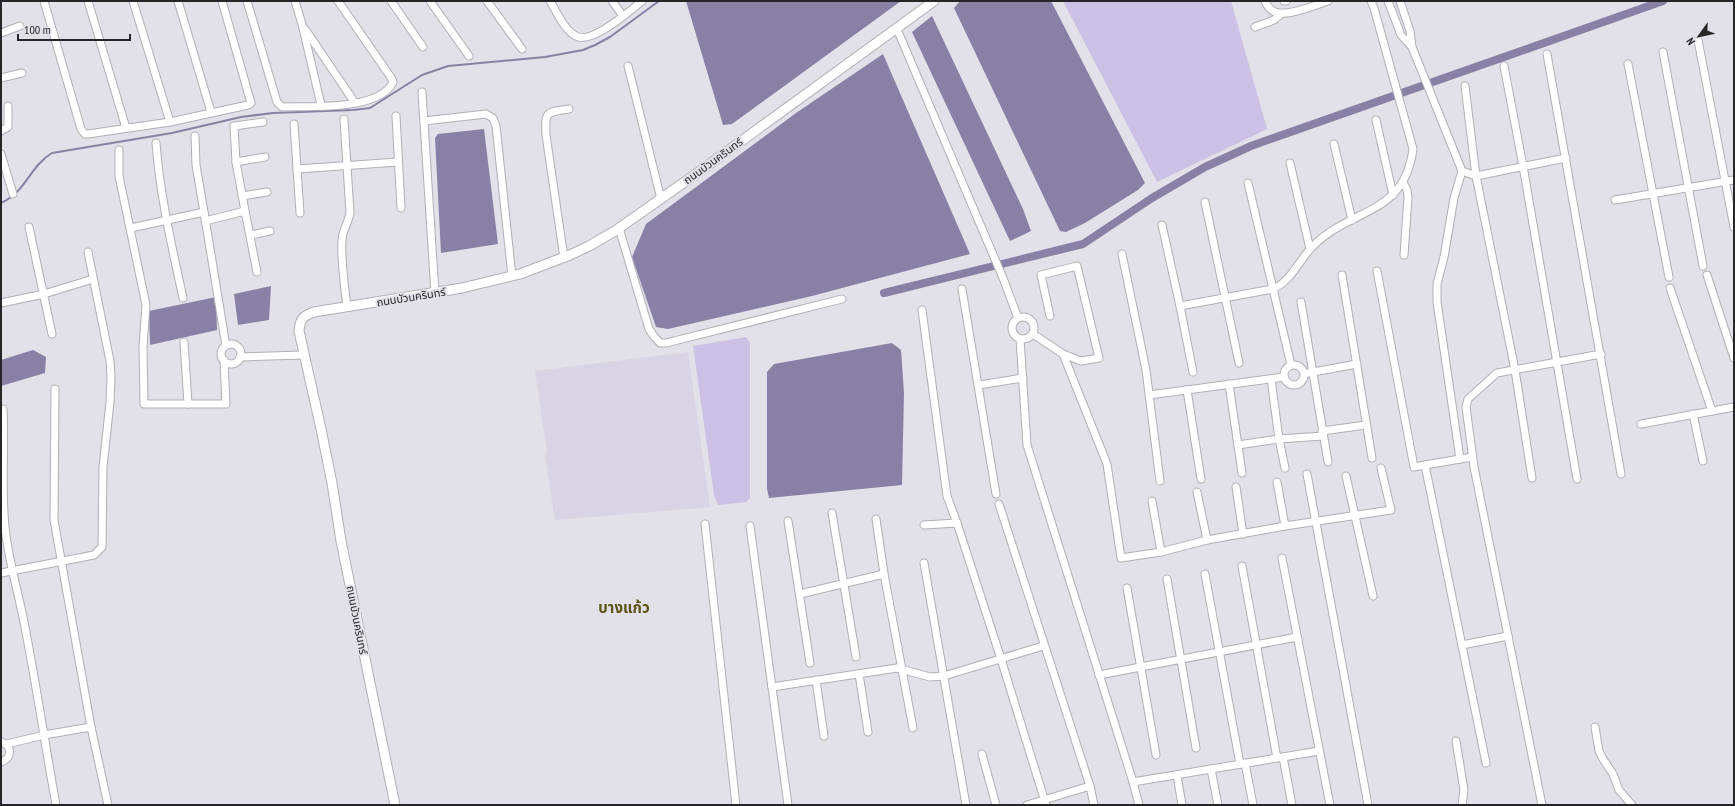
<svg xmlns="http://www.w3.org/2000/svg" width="1735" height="806" viewBox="0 0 1735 806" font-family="'PT Sans Narrow','Noto Sans Thai',sans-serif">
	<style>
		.built { fill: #d8d4e3 }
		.green { fill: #cac1e5 }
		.water { fill: #8980a5 }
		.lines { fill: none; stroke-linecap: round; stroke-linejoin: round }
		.stream { stroke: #8980a5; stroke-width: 2 }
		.canal { stroke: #8980a5; stroke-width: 8 }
		.minor-casing { stroke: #b0afb6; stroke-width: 9 }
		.tertiary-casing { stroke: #b0afb6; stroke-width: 11 }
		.minor { stroke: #fff; stroke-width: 7 }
		.tertiary { stroke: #fff; stroke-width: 9 }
		.labels { text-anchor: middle; stroke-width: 4; stroke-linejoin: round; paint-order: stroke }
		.street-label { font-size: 11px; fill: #262528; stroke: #e2e0e8 }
		.district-label { font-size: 15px; font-weight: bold; fill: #5e5113; stroke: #e2e0e8 }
	</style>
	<rect width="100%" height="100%" fill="#e2e0e8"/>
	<polygon class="built" points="688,352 710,507 555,520 545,456 547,452 535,371"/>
	<g class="green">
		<polygon points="1063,1 1231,1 1267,129 1157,182"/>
		<polygon points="746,337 750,343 750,498 746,502 718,505 714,495 693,346"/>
	</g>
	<g class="water">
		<polygon points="686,1 901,1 732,124 723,125"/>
		<polygon points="960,1 1051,1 1145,183 1138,190 1085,223 1066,232 1060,231 954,8"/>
		<polygon points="932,16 1023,209 1031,231 1010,241 912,32"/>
		<polygon points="883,54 970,254 812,296 668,329 656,327 632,257 646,224 796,113"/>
		<polygon points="484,129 498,244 441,253 435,138 438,134"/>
		<polygon points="271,286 269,320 238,325 234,294"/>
		<polygon points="216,297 217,330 150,345 149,311"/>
		<polygon points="892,343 901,350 904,393 902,485 769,498 767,489 767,372 774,364"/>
		<polygon points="33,350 46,357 45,373 1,386 1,360"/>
	</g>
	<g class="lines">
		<path class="stream" d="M1,203C26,192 30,166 52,153L172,133L241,117L273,113L353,110L370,108L422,75L448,66L545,57L583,50L595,45L610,37L659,1"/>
		<polyline class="canal" points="884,293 1083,244 1152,198 1205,167 1251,146 1663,1"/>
		<defs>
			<g id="minor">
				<polyline points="44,1 81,129 85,134 88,134 170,122 248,105 251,103 222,1"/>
				<polyline points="88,1 126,128"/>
				<polyline points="133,1 170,122"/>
				<polyline points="178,1 211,112"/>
				<path d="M247,1L277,102L282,107C309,106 380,111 393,82L392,79L338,1"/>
				<polyline points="295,1 302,24 321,105"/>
				<polyline points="391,1 423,47"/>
				<polyline points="430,1 469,56"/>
				<polyline points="487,1 522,49"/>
				<path d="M550,1C557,12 564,30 576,36C591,45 630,11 642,1"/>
				<polyline points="612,1 623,16"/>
				<path d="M1265,1C1267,6 1270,10 1275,12C1287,17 1316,5 1328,1"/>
				<polyline points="1284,1 1286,1"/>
				<polyline points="1388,1 1401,35 1412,47"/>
				<polyline points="1400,1 1410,31 1412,47 1462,171 1476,176 1566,158"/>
				<polyline points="1255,27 1274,20 1281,14"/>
				<polyline points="305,29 355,103"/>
				<polyline points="897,29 1003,278 1018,318"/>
				<polyline points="1,33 20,26"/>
				<polyline points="1698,40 1734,227"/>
				<polyline points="1663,52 1703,266"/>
				<polyline points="1547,54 1621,474"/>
				<polyline points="1628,64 1669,277"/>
				<polyline points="628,66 661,199"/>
				<polyline points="1504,66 1523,166 1577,479"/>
				<polyline points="1,78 22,73"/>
				<polyline points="1465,86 1476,176 1515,370 1532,478"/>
				<polyline points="422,92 435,293"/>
				<polyline points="396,116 401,208"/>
				<path d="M344,119L350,213C349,220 345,226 343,234C339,248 345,290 347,307"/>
				<polyline points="1376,120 1393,195"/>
				<polyline points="424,121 486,114 493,118 496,126 512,276"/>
				<polyline points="294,124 300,213"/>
				<polyline points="1,131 8,127 8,106"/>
				<polyline points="195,136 196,165 204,212"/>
				<path d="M156,143C160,196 172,247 183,298"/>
				<polyline points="1334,144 1352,220"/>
				<polyline points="119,150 119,176 146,305 143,347 144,404 226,404 224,360"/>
				<polyline points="1,154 13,194"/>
				<polyline points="236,162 265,157"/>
				<polyline points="1290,163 1310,249"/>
				<polyline points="297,169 398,162"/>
				<polyline points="1403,182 1407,190 1408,197 1404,255"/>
				<polyline points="1248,183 1291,365"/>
				<polyline points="242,196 267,192"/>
				<polyline points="1615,200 1734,180"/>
				<polyline points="1205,202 1239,363"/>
				<polyline points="245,211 236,162 234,126 263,122"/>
				<polyline points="205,221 245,211 257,272"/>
				<polyline points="1162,225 1180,306 1193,372"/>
				<polyline points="29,227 52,334"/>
				<polyline points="131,228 204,212 226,346"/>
				<polyline points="619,228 649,329 653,335 660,343 666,343 842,299"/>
				<polyline points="251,235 270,231"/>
				<polyline points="1122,254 1146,370 1160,481"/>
				<path d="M564,258L546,135C545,112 545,112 569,109"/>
				<polyline points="1377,271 1414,467 1425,465 1486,763"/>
				<polyline points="1342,275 1372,458"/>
				<polyline points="1707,275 1734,358"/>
				<polyline points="1670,288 1712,411"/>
				<polyline points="962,289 996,494"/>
				<polyline points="1301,302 1328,462"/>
				<polyline points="1,303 44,294 93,279"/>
				<path d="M1180,306L1273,289C1293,280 1299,259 1314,245C1353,207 1404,216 1413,149L1374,8L1371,1"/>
				<polyline points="922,310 947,496 957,523 1001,659 1046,805"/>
				<polyline points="1050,316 1041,275 1077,266 1099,358 1081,361 1063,354"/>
				<circle cx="1023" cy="328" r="11"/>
				<polyline points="1033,334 1063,354 1107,464 1121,558 1161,552 1207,540 1285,526 1277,482"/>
				<polyline points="1020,339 1027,445 1133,782 1139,805"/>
				<polyline points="184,342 188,404"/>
				<circle cx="231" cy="354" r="10"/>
				<polyline points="240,357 303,355"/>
				<circle cx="1294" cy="375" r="10"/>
				<polyline points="1308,373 1357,364"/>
				<polyline points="1271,379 1279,439 1285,468"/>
				<polyline points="1229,384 1242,473"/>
				<polyline points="979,385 1023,378"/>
				<polyline points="55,389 54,520 91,727 108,805"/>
				<polyline points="1187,390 1201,479"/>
				<polyline points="1149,395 1284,377"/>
				<path d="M3,409C5,448 1,488 5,527C8,559 18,591 24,622C36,683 45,744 56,805"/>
				<polyline points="1693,414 1703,461"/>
				<polyline points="1641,424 1734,407"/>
				<polyline points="1322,431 1366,425"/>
				<polyline points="1238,445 1279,439 1323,436"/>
				<polyline points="1460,459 1437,302 1437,284 1444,257 1454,198 1462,171"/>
				<polyline points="1425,465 1472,457"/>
				<polyline points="1307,474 1368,805"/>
				<polyline points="1346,476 1373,596"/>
				<polyline points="1236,487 1243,534"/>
				<polyline points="1197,492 1207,540"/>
				<polyline points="1152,501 1161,552"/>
				<polyline points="999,504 1090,786 1094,805"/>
				<polyline points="832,513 856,657"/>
				<polyline points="876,519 884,574 913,728"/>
				<polyline points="788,521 810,663"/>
				<polyline points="705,524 736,805"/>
				<polyline points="924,525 957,523"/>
				<polyline points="750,526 788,805"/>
				<polyline points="1285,526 1391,510 1381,468"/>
				<polyline points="1282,558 1330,805"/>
				<polyline points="924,563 966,805"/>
				<polyline points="1242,566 1277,758"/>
				<polyline points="1,573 94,555 102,547 103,467 110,402 111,378 110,361 88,252"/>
				<polyline points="1205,574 1240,764"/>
				<polyline points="1167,579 1196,748"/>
				<polyline points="1127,588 1156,755"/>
				<polyline points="800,594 884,574"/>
				<polyline points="1462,645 1508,636"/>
				<polyline points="859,674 868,732"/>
				<polyline points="1099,675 1297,637"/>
				<polyline points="816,680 824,736"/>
				<polyline points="772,687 897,668 930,677 944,676 1043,646"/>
				<polyline points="1595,727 1599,751 1603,759 1613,774 1619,790 1632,805"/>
				<polyline points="1456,741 1464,790 1462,805"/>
				<path d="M1,742C12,745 13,758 1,762"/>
				<polyline points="7,744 44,735 91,727"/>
				<polyline points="982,754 996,805"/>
				<polyline points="1283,757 1292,805"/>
				<polyline points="1245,763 1253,805"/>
				<polyline points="1211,769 1218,805"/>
				<polyline points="1177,775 1182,805"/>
				<polyline points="1133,782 1319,751"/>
				<polyline points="1027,805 1090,786"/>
				<polyline points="1542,805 1474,467 1466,407 1468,399 1497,373 1601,354"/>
			</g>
			<path id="tertiary" d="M395,805L341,541L332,483L321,429L299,331C300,319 303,316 314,312L462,288L520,274L570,255L589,246L615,231L696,174L934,1"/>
		</defs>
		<use href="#minor" class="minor-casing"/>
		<use href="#tertiary" class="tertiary-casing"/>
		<use href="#minor" class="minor"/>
		<use href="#tertiary" class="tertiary"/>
	</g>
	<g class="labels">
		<g class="street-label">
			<text transform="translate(713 161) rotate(-36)" y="4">ถนนบัวนครินทร์</text>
			<text transform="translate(411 297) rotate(-9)" y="4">ถนนบัวนครินทร์</text>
			<text transform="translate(357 620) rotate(79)" y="4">ถนนบัวนครินทร์</text>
		</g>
		<g class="district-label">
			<text x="624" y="613">บางแก้ว</text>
		</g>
	</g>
	<rect width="1735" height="806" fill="none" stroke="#262528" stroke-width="4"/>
	<g transform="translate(1699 36) rotate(237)" stroke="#e2e0e8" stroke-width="3" paint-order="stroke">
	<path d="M0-3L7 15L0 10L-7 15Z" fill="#262528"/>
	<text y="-6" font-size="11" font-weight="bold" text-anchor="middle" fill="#262528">N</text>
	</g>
	<path d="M18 34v6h112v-6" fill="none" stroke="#262528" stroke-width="2"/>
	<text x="24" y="34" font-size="12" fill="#262528" stroke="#e2e0e8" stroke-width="3" paint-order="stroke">100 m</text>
</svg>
